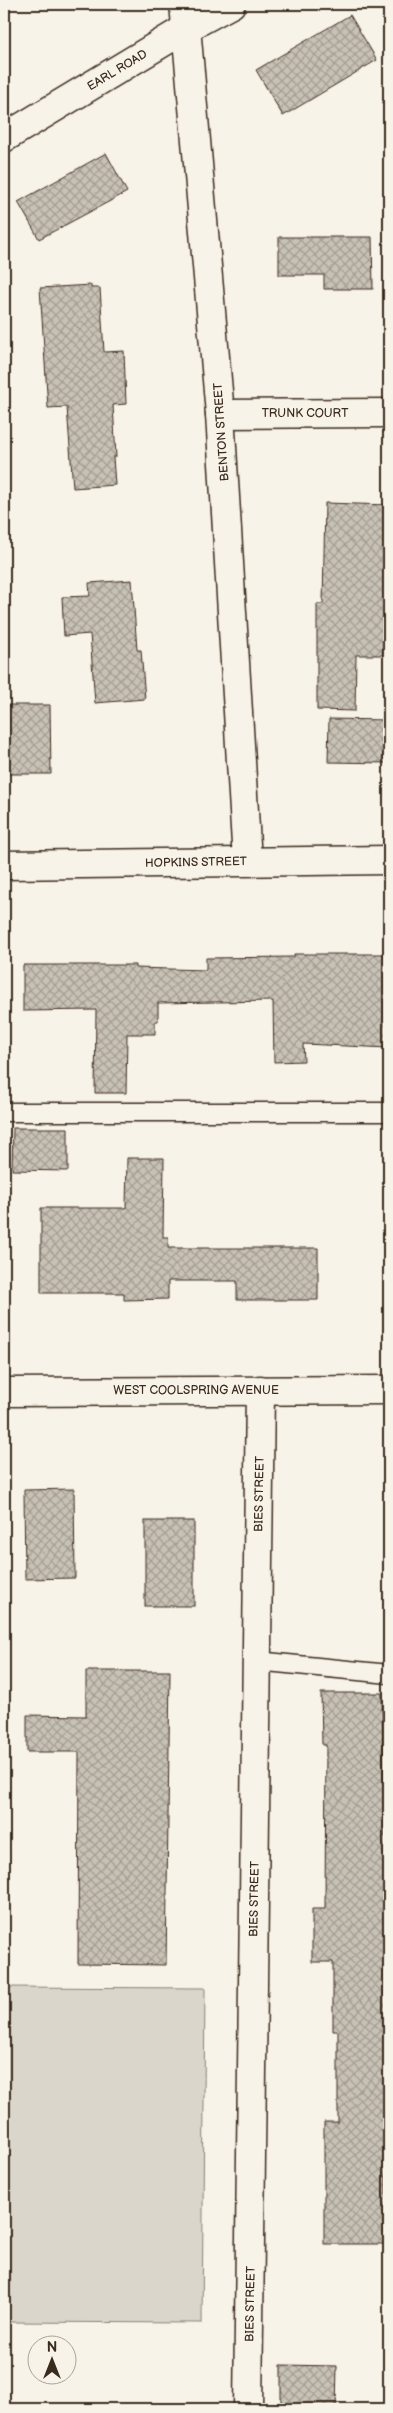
<svg xmlns="http://www.w3.org/2000/svg" width="393" height="2413" viewBox="0 0 393 2413" font-family="'Balsamiq Sans',sans-serif">
	<style>
		.grass { fill: #dbd6cb; stroke: #8b8074 }
		.building { fill: url(#building-cross-hatch); stroke: #3b2a1e }
		.lines { fill: none; stroke-linecap: round; stroke-linejoin: round }
		.service-casing { stroke: #3b2a1e; stroke-width: 21 }
		.minor-casing { stroke: #3b2a1e; stroke-width: 31 }
		.tertiary-casing { stroke: #3b2a1e; stroke-width: 31 }
		.service { stroke: #f7f3e8; stroke-width: 18 }
		.minor { stroke: #f7f3e8; stroke-width: 28 }
		.tertiary { stroke: #f7f3e8; stroke-width: 28 }
		.labels { text-anchor: middle; stroke-width: 4.5; stroke-linejoin: round; paint-order: stroke }
		.street-label { font-size: 12px; fill: #3b2a1e; stroke: #f7f3e8 }
	</style>
	<defs>
		<pattern id="building-cross-hatch" width="8" height="8" patternUnits="userSpaceOnUse" patternTransform="scale(1.25)"><rect width="8" height="8" fill="#c8c1b6"/><path d="M0 0l8 8M0 8l8-8" fill="none" stroke="#a49d93"/></pattern>
	</defs>
	<rect width="100%" height="100%" fill="#f7f3e8"/>
	<filter id="ink" filterUnits="userSpaceOnUse"><feTurbulence type="fractalNoise" baseFrequency=".02" numOctaves="2"/><feDisplacementMap in="SourceGraphic" scale="10" xChannelSelector="R" yChannelSelector="G"/><feConvolveMatrix kernelMatrix="1 2 1 2 8 2 1 2 1" color-interpolation-filters="sRGB"/></filter>
	<g filter="url(#ink)">
		<polygon class="grass" points="4,1987 205,1988 202,2323 4,2322"/>
		<g class="building">
			<polygon points="350,15 377,60 283,116 256,70"/>
			<polygon points="106,153 127,192 39,239 18,202"/>
			<polygon points="279,237 372,237 373,289 324,289 324,275 279,275"/>
			<polygon points="91,285 91,288 100,288 104,352 124,351 126,404 113,405 116,457 113,457 115,485 73,488 67,407 48,408 40,288"/>
			<polygon points="325,503 389,505 389,551 385,551 383,655 356,655 355,711 317,710 317,604 323,604"/>
			<polygon points="132,580 137,650 141,650 145,699 95,703 90,634 64,636 62,597 90,596 89,583"/>
			<polygon points="4,705 50,705 51,774 4,774"/>
			<polygon points="329,719 389,720 389,763 328,762"/>
			<polygon points="294,954 389,954 389,1048 303,1044 304,1061 274,1062 273,1001 158,1003 158,1021 155,1021 155,1034 127,1034 126,1093 95,1093 96,1010 23,1011 23,965 135,965 135,968 206,970 206,958 294,957"/>
			<polygon points="13,1128 68,1128 68,1171 12,1170"/>
			<polygon points="127,1158 164,1158 163,1237 168,1237 168,1248 318,1248 318,1300 237,1300 237,1281 168,1281 168,1299 124,1300 124,1293 41,1293 41,1208 126,1208"/>
			<polygon points="74,1489 75,1578 25,1579 24,1490"/>
			<rect x="145" y="1521" width="49" height="85"/>
			<polygon points="86,1671 170,1671 166,1965 78,1964 79,1752 27,1752 27,1715 86,1716"/>
			<polygon points="321,1693 382,1693 385,1837 389,1837 389,1888 384,1888 385,1980 389,1980 388,2099 385,2099 386,2193 389,2193 389,2244 324,2244 324,2122 338,2122 338,2031 333,2031 333,1962 312,1962 312,1909 325,1909 326,1745 322,1745"/>
			<polygon points="281,2365 337,2366 336,2409 281,2409"/>
		</g>
		<g class="lines">
			<defs>
				<g id="service">
					<polyline points="4,1112 389,1112"/>
					<polyline points="257,1661 389,1674"/>
				</g>
				<g id="minor">
					<polyline points="184,4 220,414 247,861"/>
					<polyline points="220,414 389,413"/>
					<polyline points="4,865 389,860"/>
					<polyline points="248,2409 260,1390"/>
				</g>
				<g id="tertiary">
					<polyline points="4,138 185,29 231,4"/>
					<polyline points="4,1392 389,1390"/>
				</g>
			</defs>
			<use href="#service" class="service-casing"/>
			<use href="#minor" class="minor-casing"/>
			<use href="#tertiary" class="tertiary-casing"/>
			<use href="#service" class="service"/>
			<use href="#minor" class="minor"/>
			<use href="#tertiary" class="tertiary"/>
		</g>
	</g>
	<g class="labels">
		<g class="street-label">
			<text transform="translate(117 70) rotate(-31)" y="4">EARL ROAD</text>
			<text x="305" y="417">TRUNK COURT</text>
			<text transform="translate(221 432) rotate(-94)" y="4">BENTON STREET</text>
			<text transform="translate(196 862) rotate(-1)" y="4">HOPKINS STREET</text>
			<text x="196" y="1394">WEST COOLSPRING AVENUE</text>
			<text transform="translate(259 1494) rotate(-89)" y="4">BIES STREET</text>
			<text transform="translate(254 1899) rotate(-89)" y="4">BIES STREET</text>
			<text transform="translate(250 2304) rotate(-89)" y="4">BIES STREET</text>
		</g>
	</g>
	<rect width="393" height="2413" fill="none" stroke="#f7f3e8" stroke-width="20"/>
	<rect x="10" y="10" width="373" height="2393" fill="none" stroke="#3b2a1e" stroke-width="2" filter="url(#ink)"/>
	<g transform="translate(52 2360)"><circle r="24" fill="#f7f3e8" stroke="#aca397"/>
	<path d="M0-4L9 19L0 12L-9 19Z" fill="#3b2a1e"/>
	<text y="-8" font-size="14" font-weight="bold" text-anchor="middle" fill="#3b2a1e">N</text>
	</g>
</svg>
